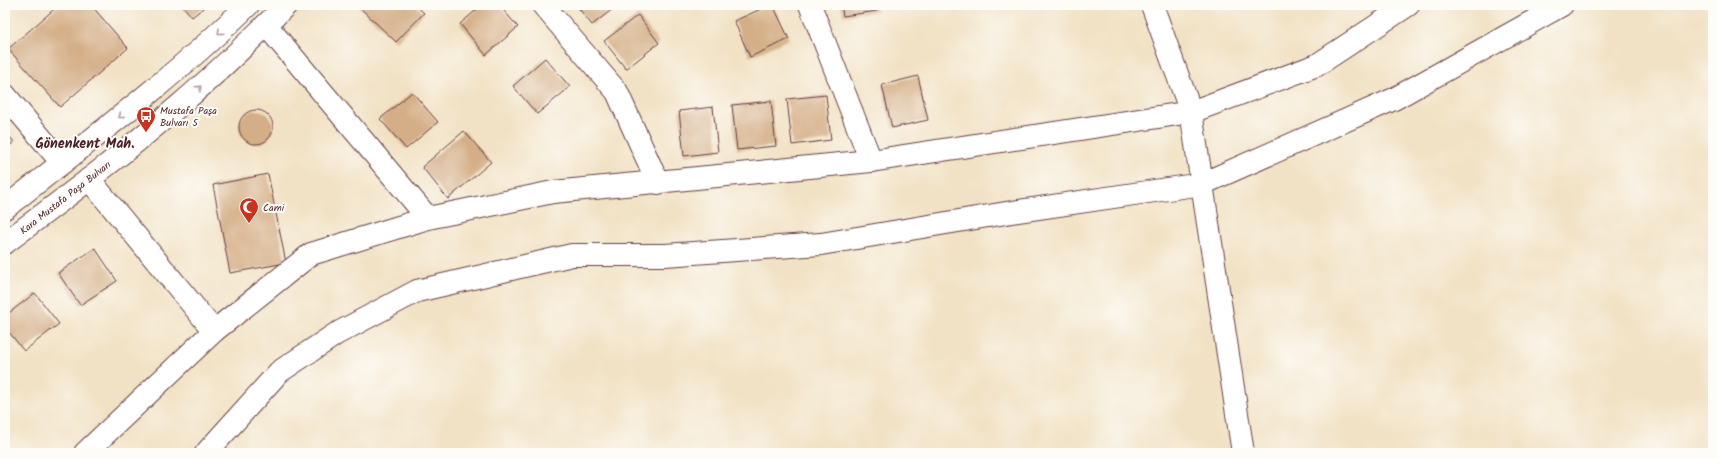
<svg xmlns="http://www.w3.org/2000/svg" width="1718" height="458" viewBox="0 0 1718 458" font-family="Kalam,sans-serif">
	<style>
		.building { fill: #d4ae86 }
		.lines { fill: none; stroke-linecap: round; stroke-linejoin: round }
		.minor-casing { stroke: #633c42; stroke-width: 24 }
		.major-casing { stroke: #633c42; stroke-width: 24 }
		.minor { stroke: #fff; stroke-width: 22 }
		.major { stroke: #fff; stroke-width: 22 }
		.oneway { stroke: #ae9aa0 }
		.labels { text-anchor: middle; stroke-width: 4; stroke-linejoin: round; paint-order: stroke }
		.poi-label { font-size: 10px; fill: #4a1f2b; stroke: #fdfcf7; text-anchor: start }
		.street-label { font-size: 10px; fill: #4a1f2b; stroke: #fdfcf7 }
		.district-label { font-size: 14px; font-weight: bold; fill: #4a1f2b; stroke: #fdfcf7 }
	</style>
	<rect width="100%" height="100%" fill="#fdfcf7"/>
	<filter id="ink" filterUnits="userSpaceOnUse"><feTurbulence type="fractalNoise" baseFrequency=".025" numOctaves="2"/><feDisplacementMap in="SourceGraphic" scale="8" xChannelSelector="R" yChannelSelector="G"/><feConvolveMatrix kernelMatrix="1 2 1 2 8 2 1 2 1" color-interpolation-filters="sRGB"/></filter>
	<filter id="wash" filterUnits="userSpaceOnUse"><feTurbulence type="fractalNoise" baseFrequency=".012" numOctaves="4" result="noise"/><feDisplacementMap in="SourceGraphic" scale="16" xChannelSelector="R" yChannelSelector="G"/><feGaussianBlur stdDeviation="0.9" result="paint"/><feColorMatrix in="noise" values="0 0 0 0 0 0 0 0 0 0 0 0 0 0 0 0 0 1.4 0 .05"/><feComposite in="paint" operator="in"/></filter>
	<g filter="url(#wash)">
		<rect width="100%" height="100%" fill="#f2e2c5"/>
		<g id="blocks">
			<g class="building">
				<polygon points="59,5 91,5 128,48 60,107 8,49"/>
				<polygon points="182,5 207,5 192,17"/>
				<polygon points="357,5 415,5 424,13 396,42"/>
				<polygon points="482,5 499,5 518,27 486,55 460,24"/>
				<polygon points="576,5 618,5 592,25"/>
				<polygon points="770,5 773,5 789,39 750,57 734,21"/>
				<polygon points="841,5 876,5 877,11 843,16"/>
				<polygon points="638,15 659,43 626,69 604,41"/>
				<polygon points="545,58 570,87 537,114 513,86"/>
				<polygon points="918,76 928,120 892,128 882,85"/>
				<polygon points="412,92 438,122 406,149 380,119"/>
				<polygon points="826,95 831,140 792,145 787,99"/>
				<polygon points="771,101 776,146 737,150 732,105"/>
				<polygon points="713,107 718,152 684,156 679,111"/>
				<circle cx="256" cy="127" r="17"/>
				<polygon points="5,131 14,142 5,149"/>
				<polygon points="464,131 491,162 448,199 422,167"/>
				<polygon points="268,174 286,263 230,273 213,185"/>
				<polygon points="95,248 117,281 80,305 58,273"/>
				<polygon points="35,293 59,324 24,351 5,327 5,316"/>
			</g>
		</g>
	</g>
	<g filter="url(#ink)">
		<use href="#blocks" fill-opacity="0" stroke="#633c42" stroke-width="1"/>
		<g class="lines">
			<defs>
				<g id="minor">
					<polyline points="543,5 617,92 658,183"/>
					<polyline points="810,5 871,161"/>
					<polyline points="1152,5 1191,112 1243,453"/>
					<polyline points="266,25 428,218"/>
					<polyline points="5,95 62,163"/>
					<polyline points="89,179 214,331"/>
					<polyline points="85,453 214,331 311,254 428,218 553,192 871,161 1191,112 1317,65 1408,5"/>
					<polyline points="206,453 279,372 336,334 417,291 572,255 665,255 821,244 1012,212 1202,184 1394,99 1562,5"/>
				</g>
				<g id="major">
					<path d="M5,208C88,142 172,79 248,5"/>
					<path d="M5,243C65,198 125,153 182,103C218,72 252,39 286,5"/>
				</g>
			</defs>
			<use href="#minor" class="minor-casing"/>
			<use href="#major" class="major-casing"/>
			<use href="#minor" class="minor"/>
			<use href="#major" class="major"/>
		</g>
		<defs><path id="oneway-chevron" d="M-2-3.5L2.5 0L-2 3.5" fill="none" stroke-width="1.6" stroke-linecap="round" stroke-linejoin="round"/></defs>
		<g class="oneway">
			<use href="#oneway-chevron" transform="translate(220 32) rotate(136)"/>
			<use href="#oneway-chevron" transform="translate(199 88) rotate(-42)"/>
			<use href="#oneway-chevron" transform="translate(121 116) rotate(142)"/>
		</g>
	</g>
	<defs>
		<symbol id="bus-pin" viewBox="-11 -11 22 30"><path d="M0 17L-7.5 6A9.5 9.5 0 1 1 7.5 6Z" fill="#c8321e" stroke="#fdfcf7"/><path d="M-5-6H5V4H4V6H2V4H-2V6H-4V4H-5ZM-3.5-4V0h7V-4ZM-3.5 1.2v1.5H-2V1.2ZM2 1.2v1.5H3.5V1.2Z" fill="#fff"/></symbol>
		<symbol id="mosque-pin" viewBox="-11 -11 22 30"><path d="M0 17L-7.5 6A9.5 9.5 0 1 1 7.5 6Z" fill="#c8321e" stroke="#fdfcf7"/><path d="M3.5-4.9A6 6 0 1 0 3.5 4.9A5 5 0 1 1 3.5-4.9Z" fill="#fff"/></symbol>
	</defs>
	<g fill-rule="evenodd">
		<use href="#bus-pin" x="135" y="105" width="22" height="30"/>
		<use href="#mosque-pin" x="238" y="196" width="22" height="30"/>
	</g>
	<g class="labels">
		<g class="poi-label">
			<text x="160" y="114">Mustafa Paşa<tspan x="160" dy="12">Bulvarı 5</tspan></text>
			<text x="263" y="211">Cami</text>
		</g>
		<g class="street-label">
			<text transform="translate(65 197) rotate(-38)" y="4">Kara Mustafa Paşa Bulvarı</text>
		</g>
		<g class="district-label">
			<text x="85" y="148">Gönenkent Mah.</text>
		</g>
	</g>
	<rect width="1718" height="458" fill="none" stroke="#fdfcf7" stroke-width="20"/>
</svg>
